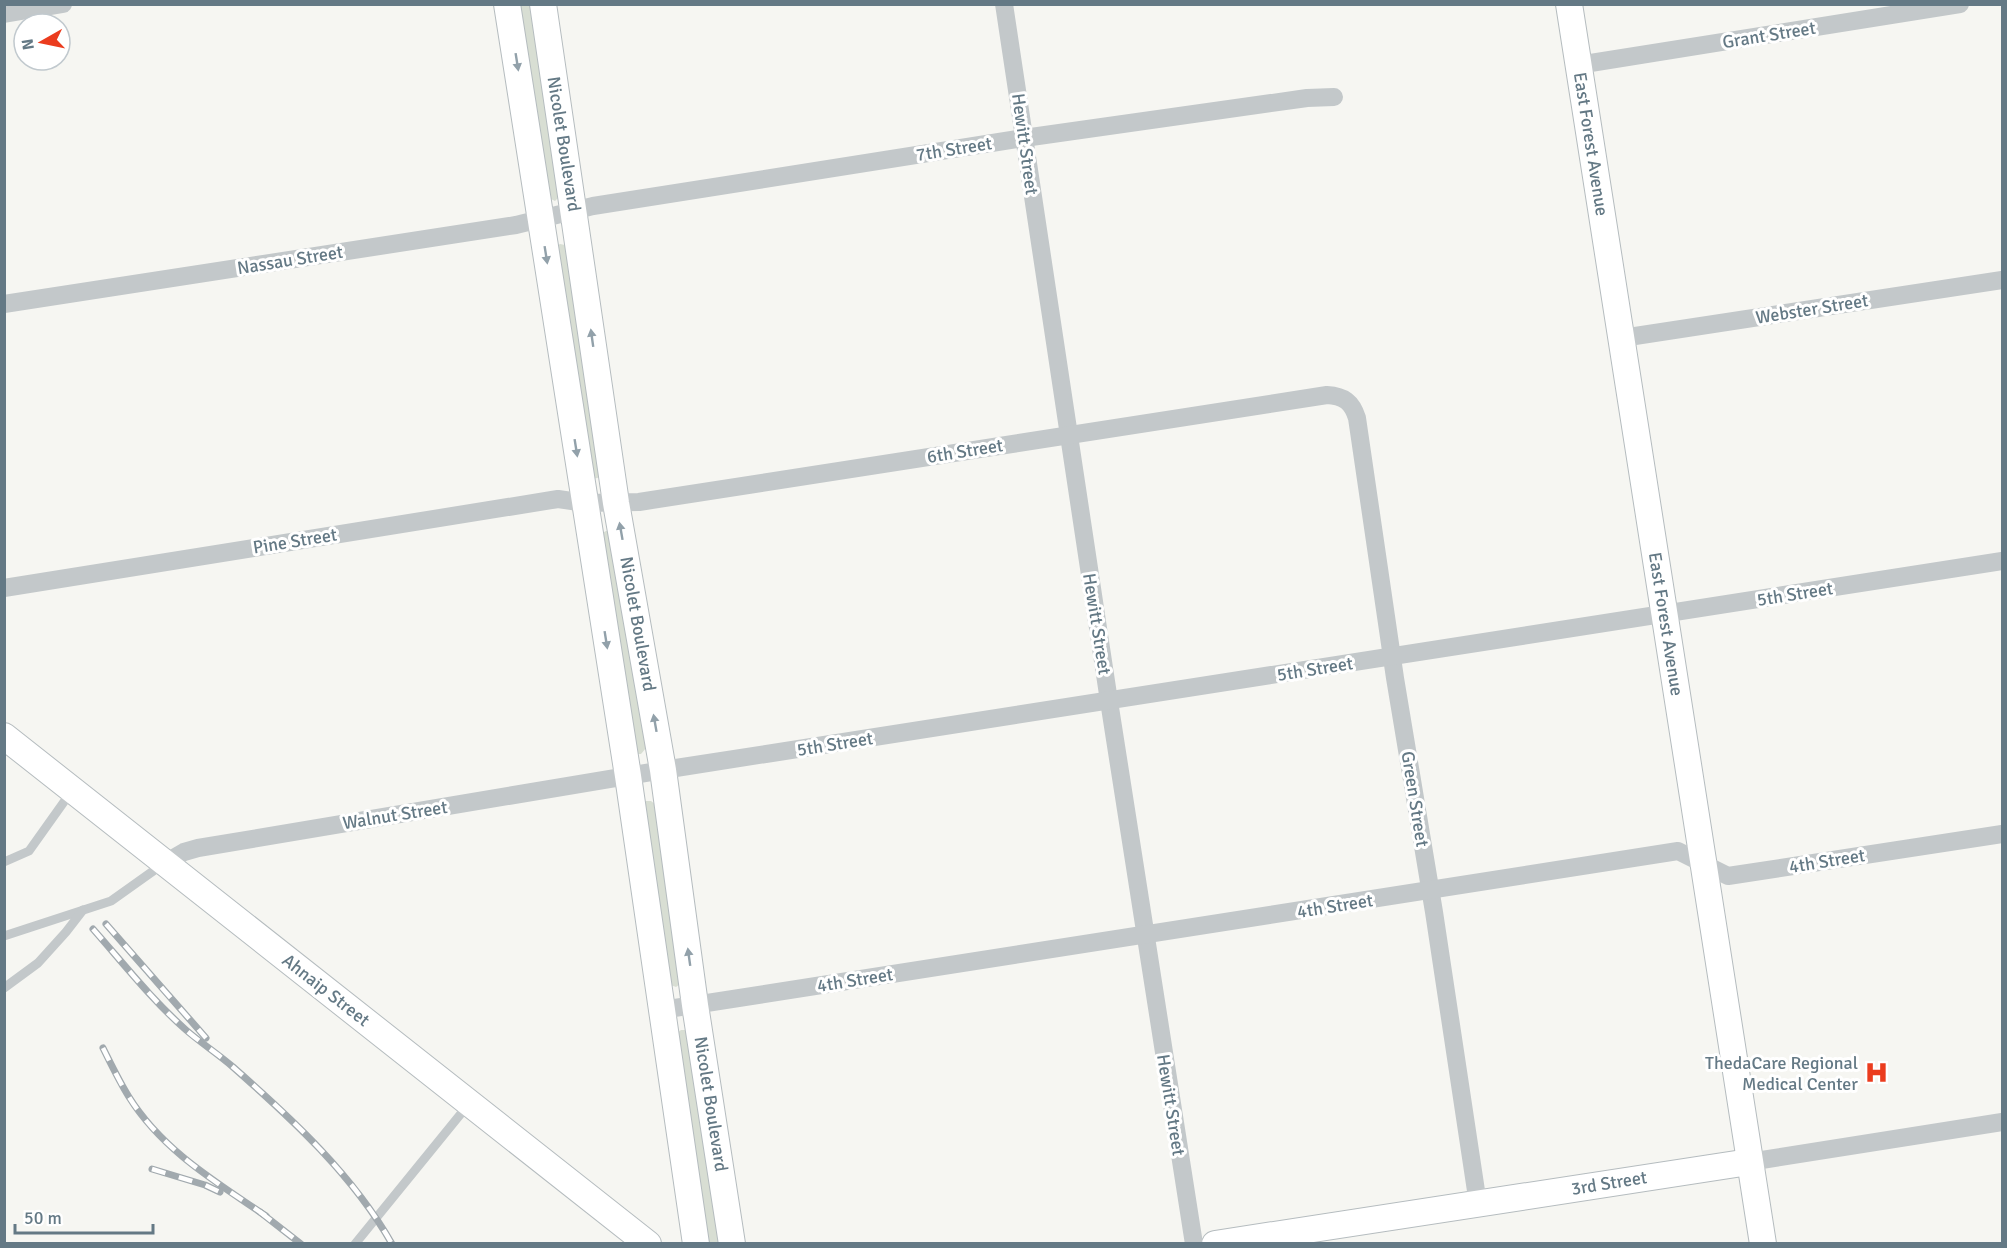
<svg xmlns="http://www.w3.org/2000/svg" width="2007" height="1248" viewBox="0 0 2007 1248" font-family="Signika,sans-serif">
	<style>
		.green { fill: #d8ded3 }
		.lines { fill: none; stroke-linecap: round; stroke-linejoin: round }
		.secondary-casing { stroke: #b5bcbf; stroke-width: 28 }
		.lane { stroke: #c3c8ca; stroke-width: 9 }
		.street { stroke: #c3c8ca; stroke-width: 18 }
		.secondary { stroke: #fff; stroke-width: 26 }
		.rail-casing { stroke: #a1a9ae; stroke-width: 7 }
		.rail { stroke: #fff; stroke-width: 4.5; stroke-dasharray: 14; stroke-linecap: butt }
		.oneway { fill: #92a1aa }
		.labels { text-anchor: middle; stroke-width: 6; stroke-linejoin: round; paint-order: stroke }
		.street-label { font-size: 18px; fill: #647985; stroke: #fff }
		.poi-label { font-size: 18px; fill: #647985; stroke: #fff; text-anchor: end }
	</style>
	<rect width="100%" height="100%" fill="#f6f6f2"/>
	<g class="green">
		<polygon points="516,5 532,5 559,197 555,201 549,198"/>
		<polygon points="560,244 565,245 568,249 601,477 593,479 555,247"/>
		<polygon points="606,531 609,531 646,748 641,754 636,754 601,534"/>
		<polygon points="646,801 651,801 656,805 680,984 676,987 668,984 642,804"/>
		<polygon points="681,1030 686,1030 690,1034 722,1243 708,1243 677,1033"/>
	</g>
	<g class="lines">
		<defs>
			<g id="secondary">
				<polyline points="507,4 628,776 696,1244"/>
				<polyline points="543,4 616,503 663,770 695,1005 732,1244"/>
				<polyline points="1569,4 1763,1244"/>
				<polyline points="4,736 648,1244"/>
				<polyline points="1215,1244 1749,1162"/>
			</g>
		</defs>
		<use href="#secondary" class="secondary-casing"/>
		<g class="lane">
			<polyline points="4,862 29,851 71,792"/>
			<polyline points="4,936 111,901 163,864"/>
			<polyline points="4,988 38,963 66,932 83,910"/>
			<polyline points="355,1244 468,1105"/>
		</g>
		<g class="street">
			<polyline points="1004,4 1109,701 1194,1244"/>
			<polyline points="4,14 63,4"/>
			<polyline points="1578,65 1960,4"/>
			<polyline points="4,304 516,225 593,206 1024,138 1307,98 1334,97"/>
			<polyline points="1622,338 2002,280"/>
			<path d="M4,588L558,499L585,503L639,502L1327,395C1344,396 1352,402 1357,418L1395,678L1434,912L1478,1204"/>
			<polyline points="165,863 184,852 198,848 663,770 2002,561"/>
			<polyline points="662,1010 1678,851 1728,876 2002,834"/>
			<polyline points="1749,1162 2002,1122"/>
		</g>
		<use href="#secondary" class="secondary"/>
		<defs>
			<g id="rail">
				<polyline points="106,924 206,1038"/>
				<path d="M93,929C123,963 152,1000 186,1030C201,1043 218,1054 233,1067C292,1119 353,1175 392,1244"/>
				<path d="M103,1048C111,1064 119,1081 129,1097C162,1150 216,1182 266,1216"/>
				<polyline points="152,1169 205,1185 220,1192"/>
				<polyline points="260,1212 301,1244"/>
			</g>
		</defs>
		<use href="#rail" class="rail-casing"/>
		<use href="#rail" class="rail"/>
	</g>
	<defs><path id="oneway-solid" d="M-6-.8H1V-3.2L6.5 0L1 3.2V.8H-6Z" transform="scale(1.5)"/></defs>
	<g class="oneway">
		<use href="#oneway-solid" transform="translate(517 62) rotate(81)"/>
		<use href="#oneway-solid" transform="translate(546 255) rotate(81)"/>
		<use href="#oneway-solid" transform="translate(592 338) rotate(-98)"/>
		<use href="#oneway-solid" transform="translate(576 448) rotate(81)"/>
		<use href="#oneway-solid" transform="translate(621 531) rotate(-100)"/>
		<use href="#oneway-solid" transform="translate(606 640) rotate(81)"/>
		<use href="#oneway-solid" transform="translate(655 723) rotate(-100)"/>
		<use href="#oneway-solid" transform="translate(689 957) rotate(-98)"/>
	</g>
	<defs>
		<symbol id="hospital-bare" viewBox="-9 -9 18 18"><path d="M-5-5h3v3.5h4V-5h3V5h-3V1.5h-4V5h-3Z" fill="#eb3c1e" stroke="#fff" stroke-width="2.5" paint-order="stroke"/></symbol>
	</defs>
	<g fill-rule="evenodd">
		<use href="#hospital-bare" x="1860" y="1056" width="33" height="33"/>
	</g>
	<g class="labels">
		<g class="street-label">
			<text transform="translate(1769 35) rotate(-9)" y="6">Grant Street</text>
			<text transform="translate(564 144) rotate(81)" y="6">Nicolet Boulevard</text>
			<text transform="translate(1025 144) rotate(82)" y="6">Hewitt Street</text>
			<text transform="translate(1591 144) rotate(81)" y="6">East Forest Avenue</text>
			<text transform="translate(954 149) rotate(-9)" y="6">7th Street</text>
			<text transform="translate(290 260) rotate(-9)" y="6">Nassau Street</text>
			<text transform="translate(1812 309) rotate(-9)" y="6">Webster Street</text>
			<text transform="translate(965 451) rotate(-9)" y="6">6th Street</text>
			<text transform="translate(295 541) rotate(-9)" y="6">Pine Street</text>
			<text transform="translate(1795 594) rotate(-9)" y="6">5th Street</text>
			<text transform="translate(638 624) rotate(80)" y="6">Nicolet Boulevard</text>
			<text transform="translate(1097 624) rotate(81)" y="6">Hewitt Street</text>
			<text transform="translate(1666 624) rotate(81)" y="6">East Forest Avenue</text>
			<text transform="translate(1315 669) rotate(-9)" y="6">5th Street</text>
			<text transform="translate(835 744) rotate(-9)" y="6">5th Street</text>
			<text transform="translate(1415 799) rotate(81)" y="6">Green Street</text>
			<text transform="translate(395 815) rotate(-9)" y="6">Walnut Street</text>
			<text transform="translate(1827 861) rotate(-9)" y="6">4th Street</text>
			<text transform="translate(1335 906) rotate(-9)" y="6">4th Street</text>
			<text transform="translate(855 980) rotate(-9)" y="6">4th Street</text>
			<text transform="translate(326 990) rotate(38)" y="6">Ahnaip Street</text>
			<text transform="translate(711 1104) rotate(81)" y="6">Nicolet Boulevard</text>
			<text transform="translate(1171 1105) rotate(81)" y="6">Hewitt Street</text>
			<text transform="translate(1609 1183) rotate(-9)" y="6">3rd Street</text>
		</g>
		<g class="poi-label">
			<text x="1858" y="1069">ThedaCare Regional<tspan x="1858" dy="21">Medical Center</tspan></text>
		</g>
	</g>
	<rect width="2007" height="1248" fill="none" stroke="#647985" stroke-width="12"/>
	<g transform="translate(42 42) rotate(261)"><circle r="28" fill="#ffffff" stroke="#c1c9ce" stroke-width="1.5"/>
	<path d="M0-4.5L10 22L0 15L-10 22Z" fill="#eb3c1e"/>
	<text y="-9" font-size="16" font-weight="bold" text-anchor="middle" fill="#647985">N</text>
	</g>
	<path d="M15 1224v9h138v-9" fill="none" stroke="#647985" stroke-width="3"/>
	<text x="24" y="1224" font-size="18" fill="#647985" stroke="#ffffff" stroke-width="4.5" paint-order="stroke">50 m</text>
</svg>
